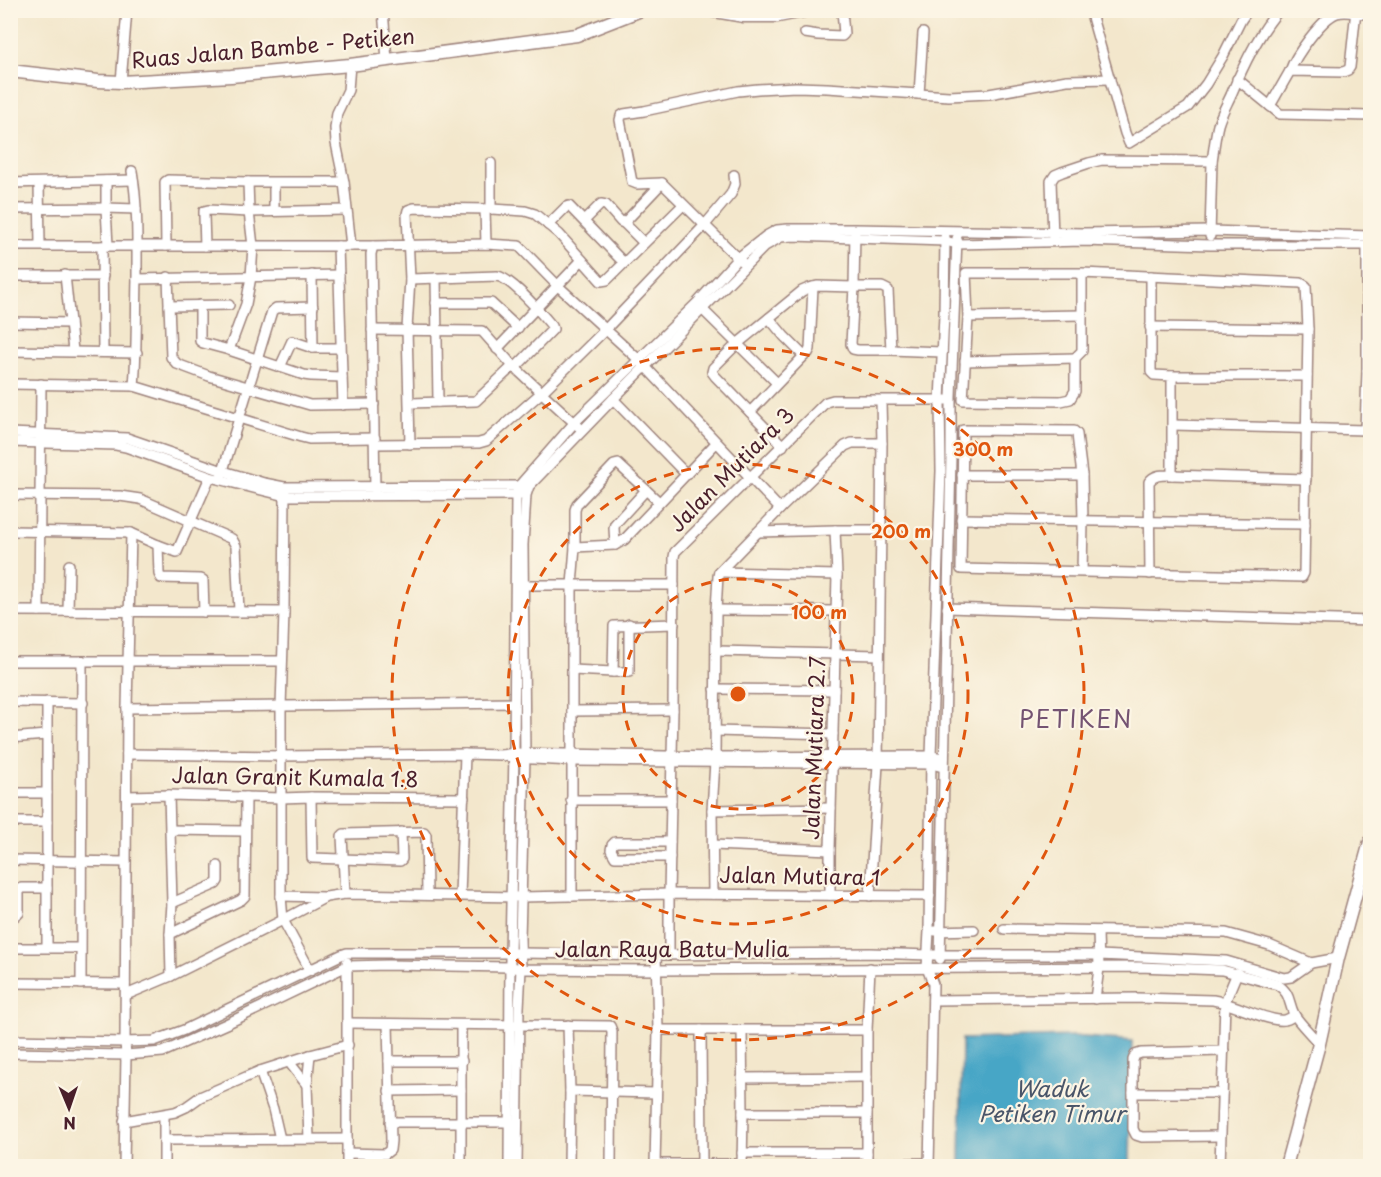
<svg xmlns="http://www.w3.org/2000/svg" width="1381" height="1177" viewBox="0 0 1381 1177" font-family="'Playpen Sans',sans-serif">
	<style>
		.water { fill: #47a6c6; stroke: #486278; stroke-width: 1.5 }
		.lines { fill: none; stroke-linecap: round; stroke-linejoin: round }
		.minor-casing { stroke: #9e837c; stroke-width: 12 }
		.major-casing { stroke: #9e837c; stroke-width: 15 }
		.minor { stroke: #fff; stroke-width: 9 }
		.major { stroke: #fff; stroke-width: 12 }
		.ring { fill: none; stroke: #e0560e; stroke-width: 3; stroke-dasharray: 10 8 }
		.labels { text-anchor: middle; stroke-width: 4.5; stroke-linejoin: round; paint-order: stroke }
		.street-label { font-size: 21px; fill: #4a1f2b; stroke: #fcf5e5 }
		.water-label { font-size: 22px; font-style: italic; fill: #495569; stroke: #fcf5e5 }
		.quarter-label { font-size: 24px; letter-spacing: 1.5px; fill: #745372; stroke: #fcf5e5 }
		.centre { fill: #e0560e; stroke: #fcf5e5; stroke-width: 3 }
		.ring-label { font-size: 18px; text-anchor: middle; font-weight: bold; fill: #e0560e; stroke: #fcf5e5; stroke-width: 4.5; stroke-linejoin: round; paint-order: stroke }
	</style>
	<rect width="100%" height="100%" fill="#fcf5e5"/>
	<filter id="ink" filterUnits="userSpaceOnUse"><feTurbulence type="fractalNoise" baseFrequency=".0167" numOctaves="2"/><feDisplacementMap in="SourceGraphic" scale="12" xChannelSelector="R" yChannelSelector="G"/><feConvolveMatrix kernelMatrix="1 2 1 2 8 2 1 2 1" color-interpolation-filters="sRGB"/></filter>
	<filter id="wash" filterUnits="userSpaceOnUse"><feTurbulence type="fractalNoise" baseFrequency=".008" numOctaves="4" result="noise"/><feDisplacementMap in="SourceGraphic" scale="24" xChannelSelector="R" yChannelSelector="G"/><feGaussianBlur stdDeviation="1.35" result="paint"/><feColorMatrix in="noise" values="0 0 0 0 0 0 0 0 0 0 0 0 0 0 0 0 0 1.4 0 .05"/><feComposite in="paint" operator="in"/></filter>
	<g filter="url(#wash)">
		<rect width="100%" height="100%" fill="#f3e7cc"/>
		<polygon class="water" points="1074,1036 1132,1041 1130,1166 960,1166 962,1039"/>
	</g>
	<g filter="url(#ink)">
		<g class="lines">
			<defs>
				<g id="minor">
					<polyline points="383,10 387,60"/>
					<polyline points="1090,10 1125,133 1129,143 1188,107 1206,84 1223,56 1241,20 1248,10"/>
					<polyline points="805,33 818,35 842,36 844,34 842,10"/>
					<polyline points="350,65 348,90 337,113 335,128 336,143 344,182 351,246"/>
					<path d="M1290,71C1295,56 1322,18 1337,13C1347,10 1361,14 1370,15"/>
					<polyline points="1237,79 1280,114 1370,116"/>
					<polyline points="121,82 127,10"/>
					<polyline points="919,94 923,33"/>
					<polyline points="1270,106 1290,71 1343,72 1348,70 1350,67 1356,10"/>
					<path d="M1212,161C1214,149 1215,137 1218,125C1221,114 1227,104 1231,95C1243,66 1258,34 1279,10"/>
					<polyline points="491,163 491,209"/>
					<path d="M132,171C138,206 137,242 137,278C136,314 137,350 134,386"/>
					<polyline points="106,181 106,208 108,246"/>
					<polyline points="10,183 133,180"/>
					<polyline points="39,183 40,245"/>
					<polyline points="662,183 637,184 632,182 620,120 621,116 624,114 644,111 738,91 758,89 796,87 827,88 949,96 989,94 1067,80 1110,79"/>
					<polyline points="10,209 106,208 136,209"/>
					<polyline points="485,209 486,244"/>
					<polyline points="274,210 274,183"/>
					<polyline points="584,221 601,204 606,205 621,222 624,223 644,243"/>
					<polyline points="624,223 662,183 741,261"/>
					<polyline points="548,225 566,207 569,206 624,263"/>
					<polyline points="1053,237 1051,181 1055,175 1062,172 1089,163 1102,160 1212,161 1210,236"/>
					<polyline points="1367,245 1367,371"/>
					<polyline points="10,246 373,246 486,244 519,246 558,286 638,359 780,509"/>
					<polyline points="102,246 103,352"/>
					<polyline points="166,246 165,182 168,180 248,182"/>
					<polyline points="205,246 204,215 204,211 208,210 249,212 346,210"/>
					<polyline points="338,246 343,405"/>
					<polyline points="373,246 371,254 375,489"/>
					<polyline points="1082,273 1082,351 1075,358 1075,391 1070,399 1061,401 963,400 968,317 966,273 1082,273 1301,283 1306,286 1308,329 1304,573 1302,577 961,569 963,430 1074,431 1077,434 1078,443 1082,475 1083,521 1082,572"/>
					<polyline points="65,275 73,351"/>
					<polyline points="312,275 313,348"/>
					<polyline points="10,276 103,276"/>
					<polyline points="168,277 171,357 177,364 209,376 310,405 374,404"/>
					<polyline points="436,278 438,402"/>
					<polyline points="137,279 339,275"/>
					<path d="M410,279L497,276C511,278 542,314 552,326L553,329L515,368"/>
					<polyline points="436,303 491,303 518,328"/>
					<polyline points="200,305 200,341 203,343 229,350"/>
					<polyline points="169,306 229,305"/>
					<polyline points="700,307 777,383"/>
					<polyline points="968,317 1082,315"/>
					<polyline points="769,318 784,336 804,356"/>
					<polyline points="10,322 70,323"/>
					<polyline points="1150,327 1308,329"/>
					<polyline points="372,330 482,331 513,366 579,427"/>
					<polyline points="497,349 582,260"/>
					<polyline points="891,350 942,352"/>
					<polyline points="10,351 137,353"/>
					<polyline points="965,361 1075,358"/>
					<polyline points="280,367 292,341 313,348 340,348"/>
					<polyline points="1172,376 1307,376"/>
					<polyline points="342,377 311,376 304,375 229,350 246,304 251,277 253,246 249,212 248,182 344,182"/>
					<polyline points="10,384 134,386 301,437 309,439 375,438"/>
					<polyline points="613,399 686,474"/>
					<polyline points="410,403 476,401 513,366"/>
					<polyline points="750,412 804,356 808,353 810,349 813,287"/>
					<polyline points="1173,425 1365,430 1367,371 1370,371"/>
					<polyline points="10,433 127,438 223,471 264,483 284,487 519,486 575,422 697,303 738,258 766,236 777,230 788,229 855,229 1084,233 1211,231 1370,236"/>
					<polyline points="10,442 116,445 126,447 210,477 286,496 521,495"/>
					<polyline points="375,444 479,443 486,441 541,393 605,330 704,226 731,194 735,184 734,175"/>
					<polyline points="410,444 407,329 410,279 407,214 408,210 414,208 491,209 525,211 535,214 559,234 601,281 607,280 683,205"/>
					<polyline points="783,446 715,376 712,372 713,368 737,344 769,318 802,291 809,288 817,286 854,287 882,287 888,290 891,350 858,350 853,349 851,344 854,287 855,231"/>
					<polyline points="962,475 1082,475"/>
					<polyline points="1172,475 1306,479"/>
					<polyline points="221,477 272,311 276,308 313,307"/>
					<polyline points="285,492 284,612 281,707 281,896 283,920 310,970"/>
					<polyline points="10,495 120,496 140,499 232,539 236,546 239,612"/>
					<polyline points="961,519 1305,524"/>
					<polyline points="10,531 131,533 158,545 177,552 210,477"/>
					<polyline points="758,532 835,530 880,530"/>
					<polyline points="158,545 159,574 161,578 201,579 203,580 204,612"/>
					<polyline points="615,545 614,528 615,524 646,490"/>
					<polyline points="575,547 615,545 624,540 716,443"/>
					<polyline points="719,572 837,575"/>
					<path d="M1150,574L1149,482C1154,474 1163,475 1172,475V376L1154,375L1151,372V276"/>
					<polyline points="518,585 674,585"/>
					<polyline points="947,608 1370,621"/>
					<polyline points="716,610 836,611"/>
					<polyline points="10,611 284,612"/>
					<polyline points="39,611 41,384"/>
					<polyline points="68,611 69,565"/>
					<polyline points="717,651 878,655"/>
					<polyline points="10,661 282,661"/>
					<polyline points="572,670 613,672 629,672 629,624"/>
					<polyline points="613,672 614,626 674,624"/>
					<polyline points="715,689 834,690"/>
					<polyline points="10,702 83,703"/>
					<polyline points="127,708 514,703"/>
					<polyline points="572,711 673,710"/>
					<polyline points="715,731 833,734"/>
					<polyline points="10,738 46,735"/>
					<polyline points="127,754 281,756 465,754 502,755"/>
					<polyline points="943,767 931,764 573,761 513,758 502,755 514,753 715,757 931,756 944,758"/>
					<polyline points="10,793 47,793"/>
					<polyline points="169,795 172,903 170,934 171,976"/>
					<polyline points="127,796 169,795 281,798 311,797 464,798"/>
					<polyline points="311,797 312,858 400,861 402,859 401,832"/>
					<polyline points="571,800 671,800"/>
					<polyline points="712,810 831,808"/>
					<polyline points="10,822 47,822"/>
					<polyline points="170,830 245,831"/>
					<polyline points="713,845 830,850"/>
					<polyline points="670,857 615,857 611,850 612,845 615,842 670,842"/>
					<polyline points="10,860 126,862"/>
					<polyline points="345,894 342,836 344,834 424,832 426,835 427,894"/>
					<polyline points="713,894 712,810 715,762 716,610 718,576 719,572 780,509 845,446 852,443 882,443"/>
					<polyline points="830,895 830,850 837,575 835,530"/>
					<polyline points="281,896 324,897"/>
					<polyline points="460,896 465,754"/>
					<polyline points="572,896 572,585 575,547 575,510 577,504 614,465 618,464 659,502"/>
					<polyline points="870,896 878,764 882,443 881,401"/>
					<polyline points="172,903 216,884 218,881 218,866"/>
					<polyline points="10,916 15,916 19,913 19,889 21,888 47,888"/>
					<polyline points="1004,929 1226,933 1269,945 1311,963"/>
					<polyline points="935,931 974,930"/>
					<polyline points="170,934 241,900 245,896 246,797"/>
					<polyline points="47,947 47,702"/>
					<polyline points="10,948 80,948"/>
					<polyline points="669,955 669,894 673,710 674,557 675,552 826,402 833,400 946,400"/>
					<polyline points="940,959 951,457 951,397 957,238"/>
					<polyline points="10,983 125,984"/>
					<polyline points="81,984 82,661"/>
					<polyline points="126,995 171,976 283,920 326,897 345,894 521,897 669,894 930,896"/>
					<polyline points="1095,999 1099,968 1098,931"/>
					<path d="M933,1000L1137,998L1213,1000C1232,1003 1271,1023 1285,1020C1289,1019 1291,1018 1294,1015"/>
					<polyline points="348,1023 610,1026 612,1031 611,1166"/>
					<polyline points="461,1025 461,1166"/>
					<polyline points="568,1025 570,1091 569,1166"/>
					<polyline points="658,1030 867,1030"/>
					<polyline points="701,1030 702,1166"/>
					<polyline points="10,1040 125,1042 154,1041 184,1030 341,955 347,953 521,953 656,955 870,953 929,955 1099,955 1226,961 1284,978 1291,977 1311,963 1338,958"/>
					<path d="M10,1053L126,1055L163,1052L226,1024L347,966L388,965L510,967L521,969L656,970L1139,967L1222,970L1278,985C1291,994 1288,1002 1294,1014C1298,1022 1313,1036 1319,1044"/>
					<polyline points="389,1061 462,1061"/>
					<polyline points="289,1062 307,1085"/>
					<polyline points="260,1071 273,1109 280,1139"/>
					<polyline points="742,1078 867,1077"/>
					<polyline points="389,1091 461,1090"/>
					<polyline points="570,1091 656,1093"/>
					<polyline points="1133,1093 1222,1093"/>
					<polyline points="743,1113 867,1113"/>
					<polyline points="164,1115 164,1166"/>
					<polyline points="124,1121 175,1112 186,1107 200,1097 260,1071 310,1055 348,1045"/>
					<polyline points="390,1122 510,1122"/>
					<polyline points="1220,1136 1142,1137 1136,1135 1133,1129 1133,1060 1135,1055 1141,1053 1224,1051"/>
					<polyline points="309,1139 307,1085 310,1055"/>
					<polyline points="164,1140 347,1139"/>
					<polyline points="347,1153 385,1154 390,1150 391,1141 388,1024"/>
					<polyline points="742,1153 867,1153"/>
					<polyline points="655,1164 741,1164"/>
					<polyline points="867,1164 929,1163"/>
					<polyline points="124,1166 126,1055 125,1042 127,708 131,533"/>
					<polyline points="347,1166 347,962"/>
					<polyline points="509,1166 510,954 514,753 516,495 519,486 522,486"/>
					<polyline points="517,1166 519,1008 521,969 520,938 525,758 523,545 526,495 529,486 613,399 765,246 781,237 793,236 945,241 957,244 1084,241 1210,245 1370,245"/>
					<polyline points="655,1166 658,1030 656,955"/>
					<polyline points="742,1166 743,1113 742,1030"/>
					<polyline points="867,1166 867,1030 870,968"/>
					<polyline points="929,1166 933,984 927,968 929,931 931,756 941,471 940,401 944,315 945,237"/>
					<polyline points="1220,1166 1225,1002 1237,973"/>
				</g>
				<g id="major">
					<polyline points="709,10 744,16 778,16 809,10"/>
					<polyline points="10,71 98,81 121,82 231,76 350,65 577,35 641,10"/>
					<polyline points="1286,1166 1319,1044 1338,958 1370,842"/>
				</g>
			</defs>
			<use href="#minor" class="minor-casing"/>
			<use href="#major" class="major-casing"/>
			<use href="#minor" class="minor"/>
			<use href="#major" class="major"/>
		</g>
	</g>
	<g class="ring">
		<circle cx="738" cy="694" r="115"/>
		<circle cx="738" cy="694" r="230"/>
		<circle cx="738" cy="694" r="346"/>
	</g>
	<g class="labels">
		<g class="street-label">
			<text transform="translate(273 49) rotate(-5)" y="7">Ruas Jalan Bambe - Petiken</text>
			<text transform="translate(732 470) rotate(-45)" y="7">Jalan Mutiara 3</text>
			<text transform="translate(815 748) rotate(-88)" y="7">Jalan Mutiara 2.7</text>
			<text transform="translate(295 778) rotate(1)" y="7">Jalan Granit Kumala 1.8</text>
			<text transform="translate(800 877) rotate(1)" y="7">Jalan Mutiara 1</text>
			<text x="672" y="957">Jalan Raya Batu Mulia</text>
		</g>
		<g class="water-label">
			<text x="1052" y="1097">Waduk<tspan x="1052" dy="25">Petiken Timur</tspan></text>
		</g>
		<g class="quarter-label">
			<text x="1076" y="728">PETIKEN</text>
		</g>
	</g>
	<circle cx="738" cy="694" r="9" class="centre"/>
	<g class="ring-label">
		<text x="983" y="456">300 m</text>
		<text x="901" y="538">200 m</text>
		<text x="819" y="619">100 m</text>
	</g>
	<rect width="1381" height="1177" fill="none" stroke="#fcf5e5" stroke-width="36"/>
	<g transform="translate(69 1108) rotate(178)" stroke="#fcf5e5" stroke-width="4.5" paint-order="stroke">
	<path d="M0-4.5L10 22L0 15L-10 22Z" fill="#4a1f2b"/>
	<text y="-9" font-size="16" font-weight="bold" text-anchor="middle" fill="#4a1f2b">N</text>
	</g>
</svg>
